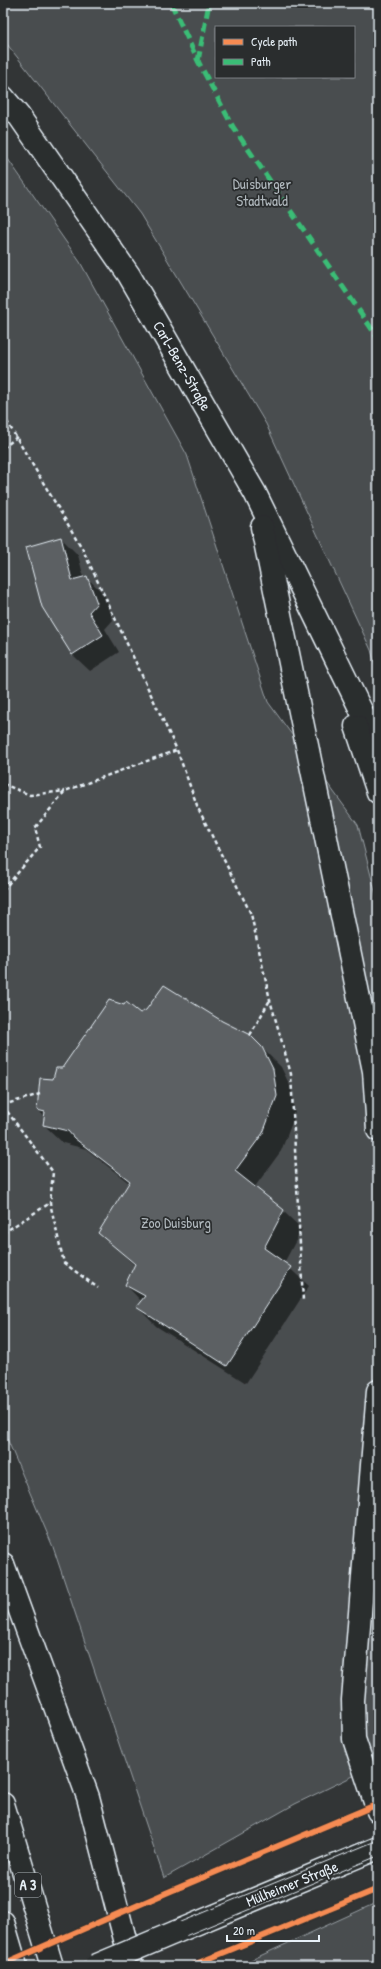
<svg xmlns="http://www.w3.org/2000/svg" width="381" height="1969" viewBox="0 0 381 1969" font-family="'Patrick Hand',sans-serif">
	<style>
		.green { fill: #494d4f; stroke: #989fa4; fill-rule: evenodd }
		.shadow { fill: #0007 }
		.building { fill: #5c6063; stroke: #e8f1f8 }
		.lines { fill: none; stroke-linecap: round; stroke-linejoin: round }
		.major-casing { stroke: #e8f1f8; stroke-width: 25 }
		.highway-casing { stroke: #e8f1f8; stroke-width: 25 }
		.path { stroke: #e8f1f8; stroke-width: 2.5; stroke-dasharray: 4 3; stroke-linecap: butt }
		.major { stroke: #2a2d2e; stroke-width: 22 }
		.highway { stroke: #2a2d2e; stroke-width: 22 }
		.tram { stroke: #e8f1f8; stroke-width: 1 }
		.major-bridge-casing { stroke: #e8f1f8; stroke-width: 25; stroke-linecap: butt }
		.major-bridge { stroke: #2a2d2e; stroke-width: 22 }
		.quiet { stroke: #3abd76; stroke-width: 5; stroke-dasharray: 10 5; stroke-linecap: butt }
		.cycleway-casing { stroke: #2a2d2e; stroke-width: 8 }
		.cycleway { stroke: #f68b52; stroke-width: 6 }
		.labels { text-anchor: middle; stroke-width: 3.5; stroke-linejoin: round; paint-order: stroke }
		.shield { fill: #2a2d2e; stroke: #afb6bb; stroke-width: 1 }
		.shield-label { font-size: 14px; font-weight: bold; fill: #e8f1f8 }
		.park-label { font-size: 15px; fill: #b0b8bd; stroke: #2a2d2e }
		.street-label { font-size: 15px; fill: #e8f1f8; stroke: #2a2d2e }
	</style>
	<rect width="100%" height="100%" fill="#323536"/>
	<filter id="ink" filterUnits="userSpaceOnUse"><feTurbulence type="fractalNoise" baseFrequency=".025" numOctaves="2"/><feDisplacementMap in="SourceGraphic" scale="8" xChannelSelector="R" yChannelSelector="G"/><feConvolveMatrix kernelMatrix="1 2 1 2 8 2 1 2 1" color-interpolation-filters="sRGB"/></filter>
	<g filter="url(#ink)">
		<g class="green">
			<path d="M3,3H378V674L371,650L266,424L140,214L3,39ZM216,27H354V77H216Z"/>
			<polygon points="3,152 80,262 187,455 268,702 358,825 378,903 378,1764 295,1804 164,1878 53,1547 3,1429"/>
			<polygon points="378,1902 378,1966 238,1966"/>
		</g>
		<g class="shadow">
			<polygon points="61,538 78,555 84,578 87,578 104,594 113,620 105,629 119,652 90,671 73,655 43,606"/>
			<polygon points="140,1014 262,1048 281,1067 291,1088 295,1115 281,1151 254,1188 283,1211 302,1229 284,1263 309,1286 246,1383 156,1326 137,1307 142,1302 126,1285 135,1266 99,1232 129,1183 86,1149 63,1143 44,1125 45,1117 38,1110 54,1080 63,1070"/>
		</g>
		<g class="building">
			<polygon points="61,537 72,580 87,576 97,603 89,612 103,635 72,655 42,607 26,547"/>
			<polygon points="164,985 222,1021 250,1035 262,1047 273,1069 277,1096 263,1133 235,1171 284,1210 264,1248 291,1267 227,1366 136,1307 145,1296 125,1285 135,1264 98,1233 130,1181 74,1138 68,1131 43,1125 45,1112 37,1110 40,1078 53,1079 56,1068 62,1068 109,1000 124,1005 126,1002 140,1013 146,1010"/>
		</g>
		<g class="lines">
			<defs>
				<g id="major">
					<polyline points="3,97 19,116 129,275 255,493 378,745"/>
					<polyline points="262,527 374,1071 378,1130"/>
					<polyline points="356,726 378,792"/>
					<polyline points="378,1391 353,1700 354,1739 378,1811"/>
					<polyline points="176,1932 378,1848"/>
				</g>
				<g id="highway">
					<polyline points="3,1564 88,1797 132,1966"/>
					<polyline points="3,1804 52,1966"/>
					<polyline points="3,1922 16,1966"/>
				</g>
			</defs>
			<use href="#major" class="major-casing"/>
			<use href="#highway" class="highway-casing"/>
			<g class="path">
				<polyline points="3,415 82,548 177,750 198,808 251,914 270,1000 291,1074 303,1301"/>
				<polyline points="3,448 17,437"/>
				<polyline points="3,784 30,795 65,791"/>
				<polyline points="3,890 40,847 35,828 65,791 177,750"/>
				<polyline points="250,1035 270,1000"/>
				<polyline points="3,1105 40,1094"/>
				<polyline points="3,1106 53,1172 50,1203 64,1263 98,1288"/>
				<polyline points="3,1233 50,1203"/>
			</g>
			<use href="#major" class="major"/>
			<use href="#highway" class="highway"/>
			<g class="tram">
				<polyline points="74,1966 378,1840"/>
				<polyline points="113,1966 378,1856"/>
			</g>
			<defs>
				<polyline id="major-bridge" points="95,1966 176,1932"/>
			</defs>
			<use href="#major-bridge" class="major-bridge-casing"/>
			<use href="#major-bridge" class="major-bridge"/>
			<g class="quiet">
				<polyline points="171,3 198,61 233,127 378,338"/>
				<polyline points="198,61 209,3"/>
			</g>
			<defs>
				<g id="cycleway">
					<polyline points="3,1964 166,1893 378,1804"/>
					<polyline points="191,1966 378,1889"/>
				</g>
			</defs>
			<use href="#cycleway" class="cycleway-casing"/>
			<use href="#cycleway" class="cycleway"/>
		</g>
	</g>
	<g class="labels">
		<rect class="shield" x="15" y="1873" width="26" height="24" rx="3"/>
		<g class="shield-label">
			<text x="28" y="1890">A 3</text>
		</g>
		<g class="park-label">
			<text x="262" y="189">Duisburger<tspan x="262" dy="17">Stadtwald</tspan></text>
			<text x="176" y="1228">Zoo Duisburg</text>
		</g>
		<g class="street-label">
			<text transform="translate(182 366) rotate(60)" y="5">Carl-Benz-Straße</text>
			<text transform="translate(292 1884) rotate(-22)" y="5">Mülheimer Straße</text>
		</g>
	</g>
	<rect width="381" height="1969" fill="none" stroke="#2a2d2e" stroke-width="16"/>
	<rect x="8" y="8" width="365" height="1953" fill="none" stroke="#e8f1f8" stroke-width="1.5" filter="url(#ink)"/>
	<rect x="215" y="26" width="140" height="52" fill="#2a2d2e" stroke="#767b7f"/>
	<rect x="223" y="39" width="20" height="6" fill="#f68b52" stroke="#767b7f"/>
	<text x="251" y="46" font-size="12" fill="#e8f1f8">Cycle path</text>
	<rect x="223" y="59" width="20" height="6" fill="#3abd76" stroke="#767b7f"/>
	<text x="251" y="66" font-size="12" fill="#e8f1f8">Path</text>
	<path d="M227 1935v6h92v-6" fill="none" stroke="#e8f1f8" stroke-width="2"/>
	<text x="233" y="1935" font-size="12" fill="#e8f1f8" stroke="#2a2d2e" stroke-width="3" paint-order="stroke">20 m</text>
</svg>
